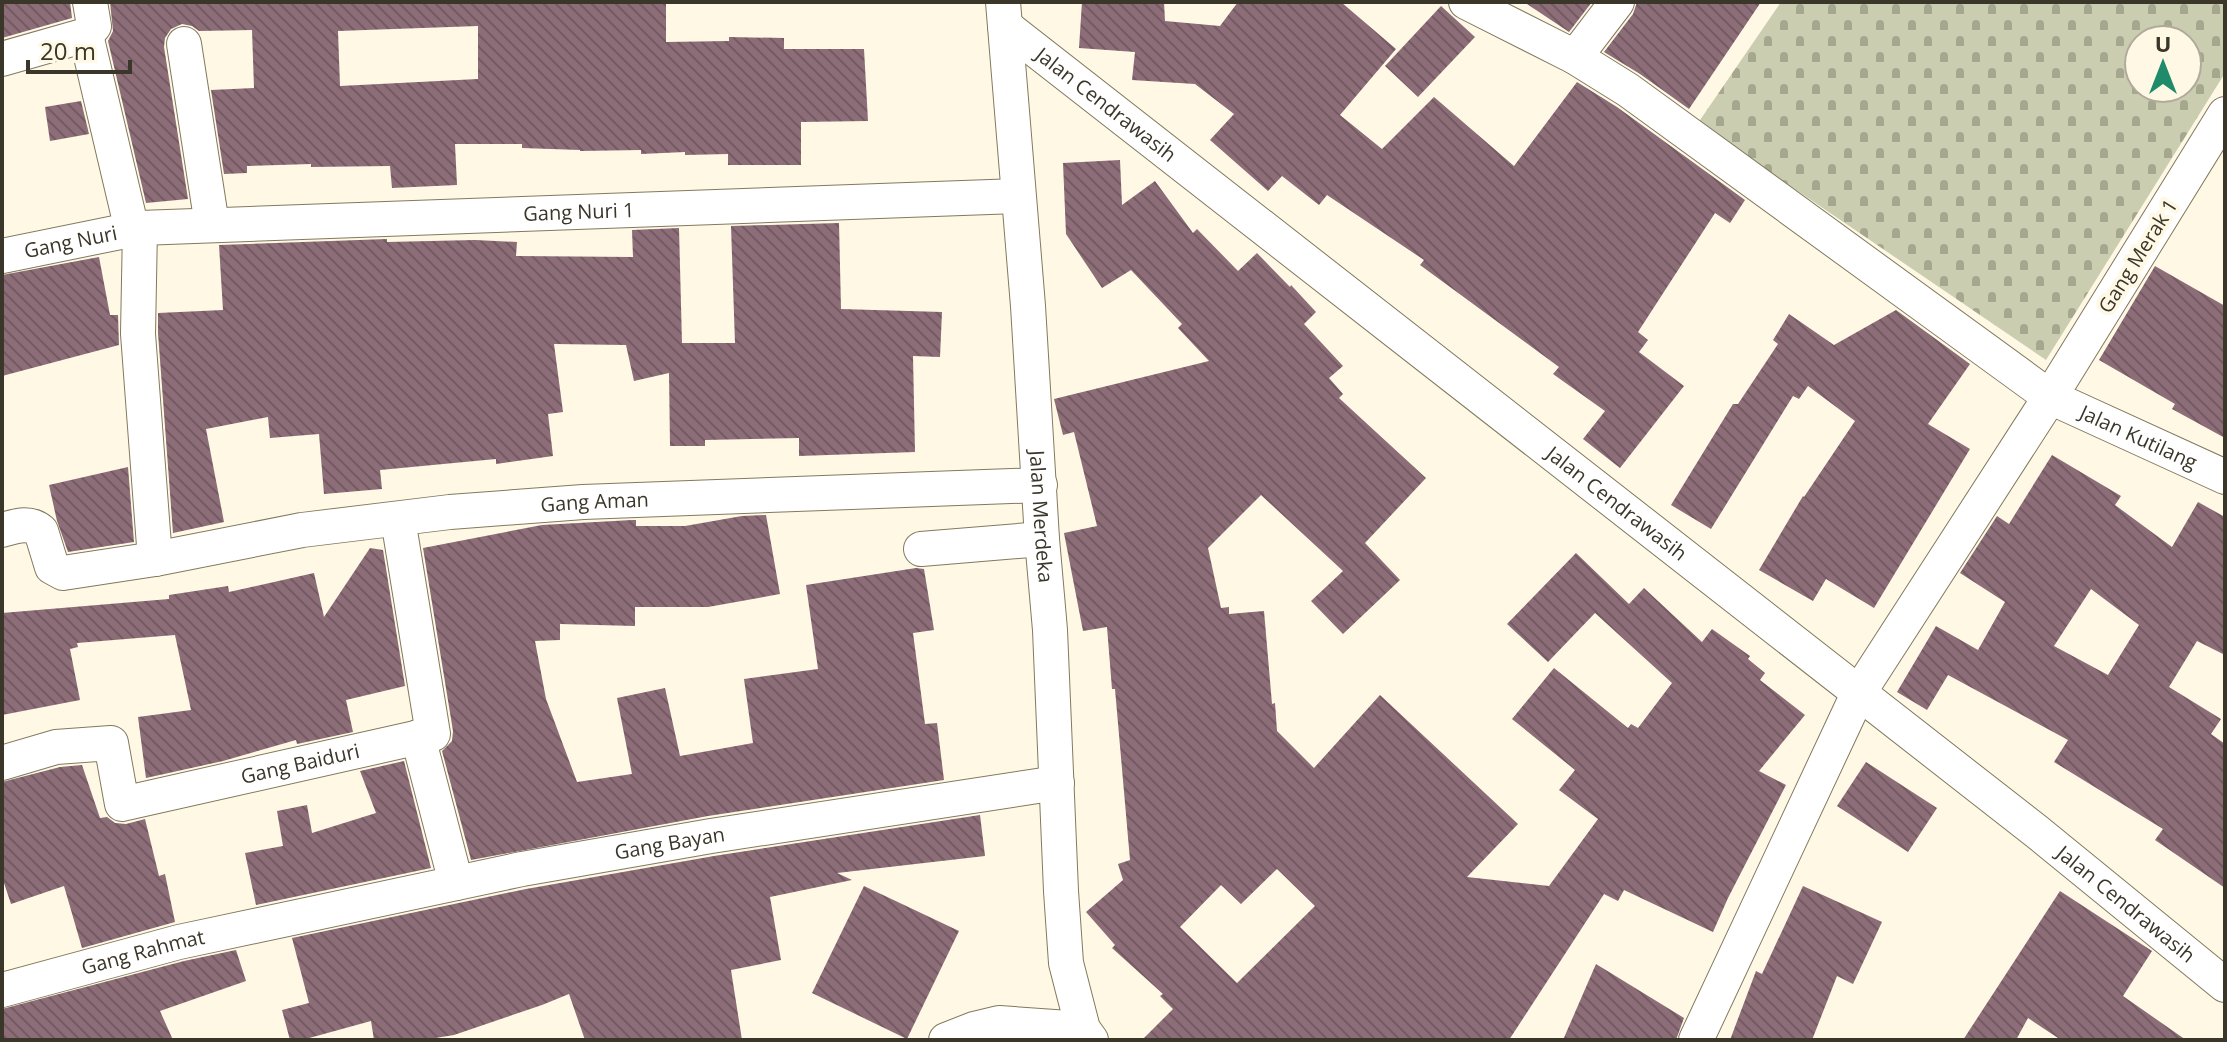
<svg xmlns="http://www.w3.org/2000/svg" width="2227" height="1042" viewBox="0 0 2227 1042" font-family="'Open Sans',sans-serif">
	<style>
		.cemetery { fill: url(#cemetery-stones); fill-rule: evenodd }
		.building { fill: url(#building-back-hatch); fill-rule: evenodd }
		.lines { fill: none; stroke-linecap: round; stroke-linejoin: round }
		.minor-casing { stroke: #82795e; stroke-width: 36 }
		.minor { stroke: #fff; stroke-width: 34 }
		.labels { text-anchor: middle; stroke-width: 8; stroke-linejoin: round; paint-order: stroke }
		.street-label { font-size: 20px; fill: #3a362a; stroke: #fef8e5 }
	</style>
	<defs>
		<pattern id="cemetery-stones" width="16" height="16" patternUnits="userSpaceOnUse" patternTransform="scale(2)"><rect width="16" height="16" fill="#cacdb0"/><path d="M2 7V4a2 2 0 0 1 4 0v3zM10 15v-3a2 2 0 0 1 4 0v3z" fill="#a5a78f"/></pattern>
		<pattern id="building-back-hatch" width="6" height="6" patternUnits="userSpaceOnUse" patternTransform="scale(2)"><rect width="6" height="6" fill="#8c6d78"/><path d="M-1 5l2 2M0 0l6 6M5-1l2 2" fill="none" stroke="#735a63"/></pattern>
	</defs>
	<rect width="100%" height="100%" fill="#fef8e5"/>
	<path class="cemetery" d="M1781,2H2225V73L2046,360L1698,123ZM2139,40H2187V88H2139Z"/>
	<g class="building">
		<polygon points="2,2 70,2 72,18 2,38"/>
		<path d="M110,2H666V42L729,41V37L784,38V49H864L868,121L801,122V165H728V154L685,155V152L641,154V150L580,151V150L522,148V144H455L457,185L392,188L390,166L311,167V164L247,166V173L224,174L211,90L254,88L252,30L199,31L192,26L182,24L171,29L165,38L164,47L188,199L146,203L108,41L113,31ZM478,26V79L340,86L338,31Z"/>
		<polygon points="1082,2 1164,2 1165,21 1220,26 1238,2 1341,2 1396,49 1340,115 1382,149 1434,97 1514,166 1577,82 1617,107 1745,200 1730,223 1715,213 1638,332 1648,340 1639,352 1684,386 1620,468 1583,439 1605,411 1553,374 1559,367 1420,265 1424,260 1327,195 1319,205 1282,176 1268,191 1210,140 1234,114 1195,84 1132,80 1135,52 1079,48"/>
		<polygon points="1524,2 1592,2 1569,32"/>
		<polygon points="1637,2 1761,2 1689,109 1640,74 1604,52 1633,14"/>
		<polygon points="1441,6 1475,37 1418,97 1385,66"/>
		<polygon points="81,101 89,134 50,141 45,107"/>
		<path d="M1120,160L1122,205L1155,181L1193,233L1197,229L1238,271L1257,253L1290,287L1291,285L1316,312L1304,324L1343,366L1329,378L1343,394L1339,398L1426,478L1365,543L1400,580L1343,634L1311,601L1343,571L1261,495L1208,548L1221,608L1229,607V614L1264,611L1272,704L1275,703L1277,731L1314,768L1380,695L1518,824L1467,877L1549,886L1598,819L1559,790L1575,770L1512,719L1554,668L1628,728L1631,724L1638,728L1672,683L1595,613L1548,662L1507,624L1576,553L1629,604L1644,588L1702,642L1712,629L1750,656L1748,659L1765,673L1760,680L1805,715L1759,771L1786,785L1728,898L1713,932L1624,890L1618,901L1604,894L1509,1040H1142L1173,1009L1160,996L1163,994L1112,948L1115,945L1086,912L1123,880L1118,864L1130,860L1115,689H1112L1107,627L1083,631L1064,533L1097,526L1074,432L1063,435L1054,399L1209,361L1178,328L1182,324L1131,270L1102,288L1066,234L1063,163ZM1277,869L1315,906L1237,983L1180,927L1221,885L1241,904Z"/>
		<polygon points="839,223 841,309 942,312 940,357 913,356 915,452 799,456 799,438 705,440 705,446 670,446 669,373 634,381 626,345 554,344 563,412 548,414 553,456 496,464 496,459 380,470 382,489 324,494 319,434 270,438 268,417 206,429 224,522 173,533 158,333 158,313 223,310 219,245 387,239 387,242 475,240 517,242 516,256 633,257 632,230 679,228 682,343 735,343 731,226"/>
		<polygon points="99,257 110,315 118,315 119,345 2,376 2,275"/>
		<polygon points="2155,266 2225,306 2225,438 2172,409 2175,404 2099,360"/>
		<polygon points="1896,310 1970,364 1928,424 1970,449 1874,608 1826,579 1813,601 1759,570 1803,496 1804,497 1855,421 1808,386 1799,399 1793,396 1711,529 1671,505 1733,404 1738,404 1778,344 1773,340 1789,314 1834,345"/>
		<path d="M2052,455L2121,496L2115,505L2172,547L2198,502L2225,517V655L2197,641L2169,687L2221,719L2211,734L2225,744V888L2155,840L2163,829L2054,762L2068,740L1948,675L1927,710L1897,692L1936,626L1978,650L2005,602L1960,573L1997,516L2009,524ZM2091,589L2139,625L2108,675L2054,646Z"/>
		<polygon points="128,467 134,542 68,552 57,521 49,485"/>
		<polygon points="766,515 780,594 708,607 635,607 635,626 560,624 560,640 535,641 546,699 577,782 632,774 617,698 665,688 680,756 753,743 744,679 818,669 806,585 916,568 924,569 934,630 913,633 925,724 937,723 944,780 708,816 471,860 442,751 452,741 453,731 423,548 542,525 632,520 636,520 636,526 685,526 742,516"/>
		<polygon points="370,548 383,550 405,686 346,700 353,732 297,744 296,740 223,761 146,778 138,717 191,710 175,635 77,643 78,647 70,649 80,700 2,715 2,613 169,599 169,595 228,586 229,592 314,573 324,617"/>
		<polygon points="404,761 431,868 256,905 245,853 283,846 277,811 307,805 312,833 376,813 360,771"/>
		<polygon points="1866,762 1937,808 1908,852 1837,806"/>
		<polygon points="82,765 100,818 107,817 115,823 126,824 145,819 159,876 165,874 175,922 82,948 64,886 11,904 2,877 2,782 60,767"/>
		<polygon points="980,815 985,856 837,873 852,880 770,897 781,960 731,970 742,1040 585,1040 569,994 542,1005 454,1035 423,1040 374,1040 371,1021 302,1040 290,1040 282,1010 309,1003 292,938 526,889 714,856"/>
		<polygon points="864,886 959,931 907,1039 812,993"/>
		<polygon points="1803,886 1882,922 1853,984 1837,976 1812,1040 1730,1040 1756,971 1762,974"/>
		<polygon points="2060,891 2152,951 2123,996 2186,1040 2061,1040 2028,1018 2016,1040 1963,1040"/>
		<polygon points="236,950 246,981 160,1011 173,1040 2,1040 2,1009 184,961"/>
		<polygon points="1596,964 1684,1018 1676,1040 1563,1040"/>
	</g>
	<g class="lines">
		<defs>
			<g id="minor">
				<path id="s1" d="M1003,2L1028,306L1042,539L1050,630L1061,891L1066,963L1083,1029L1091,1040"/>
				<polyline points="1466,2 1575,57 1628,90 2050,397 1858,694 1696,1040"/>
				<path id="s2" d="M1005,26L2036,831L2225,985"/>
				<polyline points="86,35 132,230"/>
				<polyline points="86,35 94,26 90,2"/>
				<polyline points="184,44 212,225"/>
				<polyline points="1575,57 1617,2"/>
				<polyline points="2,59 86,35"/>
				<path id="s3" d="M2225,114L2050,397L2225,477"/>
				<polyline points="140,228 138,334 155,559"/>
				<path id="s4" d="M2,256L140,228L1018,196"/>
				<path id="s5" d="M2,530C16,526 29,521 41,531L52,567L63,573L155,559L302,530L450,512L583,502L1040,485"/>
				<polyline points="921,549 1042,539"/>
				<polyline points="418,737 456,883"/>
				<path id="s6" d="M2,763L56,747L111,743L122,804L433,734L398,519"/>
				<path id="s7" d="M2,990L179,942L522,869L711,836L1057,783"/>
				<polyline points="946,1040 974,1029 999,1023 1083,1029"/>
			</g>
		</defs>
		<use href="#minor" class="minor-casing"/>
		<use href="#minor" class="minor"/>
	</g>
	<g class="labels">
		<g class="street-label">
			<text dy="7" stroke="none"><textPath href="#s2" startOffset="128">Jalan Cendrawasih</textPath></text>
			<text dy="7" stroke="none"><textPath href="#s4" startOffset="580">Gang Nuri 1</textPath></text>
			<text dy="7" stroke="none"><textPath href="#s4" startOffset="70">Gang Nuri</textPath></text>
			<text transform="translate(2138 256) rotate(-58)" y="7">Gang Merak 1</text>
			<text dy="7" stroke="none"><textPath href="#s3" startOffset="430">Jalan Kutilang</textPath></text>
			<text dy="7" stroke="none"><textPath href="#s5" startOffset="628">Gang Aman</textPath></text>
			<text dy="7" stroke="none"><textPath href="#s2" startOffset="776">Jalan Cendrawasih</textPath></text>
			<text dy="7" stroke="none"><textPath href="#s1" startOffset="516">Jalan Merdeka</textPath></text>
			<text dy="7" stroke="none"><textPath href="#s6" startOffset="356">Gang Baiduri</textPath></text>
			<text dy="7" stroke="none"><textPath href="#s7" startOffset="684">Gang Bayan</textPath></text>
			<text dy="7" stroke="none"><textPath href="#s2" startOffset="1424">Jalan Cendrawasih</textPath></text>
			<text dy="7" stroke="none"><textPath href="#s7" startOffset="146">Gang Rahmat</textPath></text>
		</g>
	</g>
	<rect width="2227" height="1042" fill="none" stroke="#3a362a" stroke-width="8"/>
	<g transform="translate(2163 64)"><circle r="38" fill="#fef8e5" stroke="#b0aa9a" stroke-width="2"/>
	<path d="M0-6L14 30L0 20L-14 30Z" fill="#1f8b6a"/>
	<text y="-12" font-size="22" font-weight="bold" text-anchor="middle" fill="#3a362a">U</text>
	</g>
	<path d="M28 60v12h102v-12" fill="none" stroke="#3a362a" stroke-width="4"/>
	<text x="40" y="60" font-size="24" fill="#3a362a" stroke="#fef8e5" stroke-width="6" paint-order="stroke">20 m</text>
</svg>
